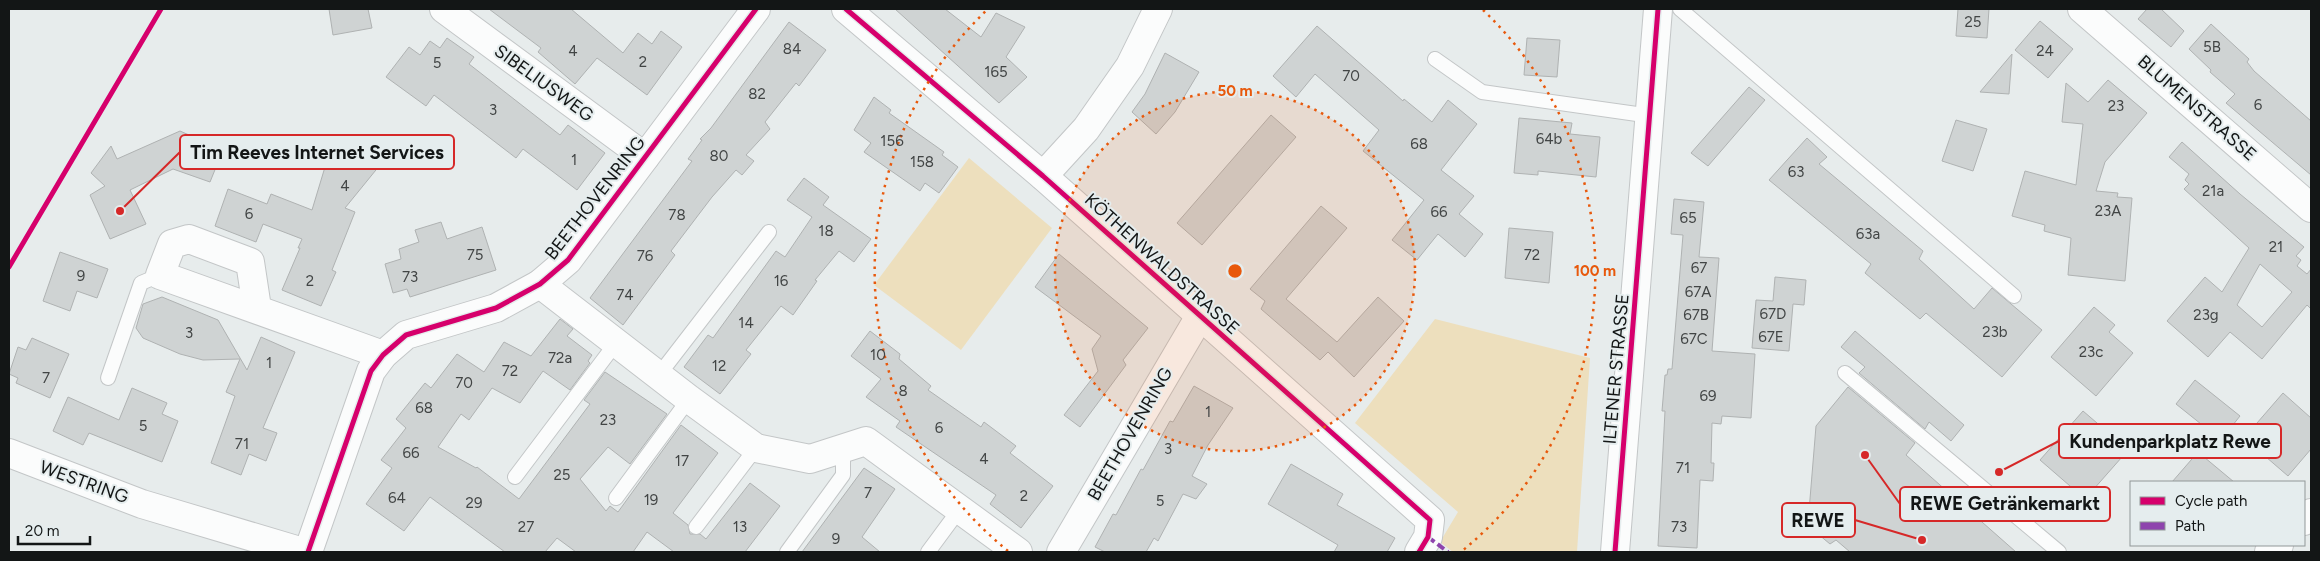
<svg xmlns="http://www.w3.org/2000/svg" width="2320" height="561" viewBox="0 0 2320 561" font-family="Figtree,sans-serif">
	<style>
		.green { fill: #eddfbd }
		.building { fill: #cfd3d3; stroke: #afb2b2; fill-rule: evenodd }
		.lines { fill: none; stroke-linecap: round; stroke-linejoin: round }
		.lane-casing { stroke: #c3c6c7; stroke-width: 16 }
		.street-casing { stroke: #c3c6c7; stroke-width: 30 }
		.secondary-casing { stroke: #c3c6c7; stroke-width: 30 }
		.lane { stroke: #fbfcfc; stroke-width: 14 }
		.street { stroke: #fbfcfc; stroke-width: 28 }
		.secondary { stroke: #fbfcfc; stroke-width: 28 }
		.quiet { stroke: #8e44ad; stroke-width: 4; stroke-dasharray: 8 4; stroke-linecap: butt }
		.cycleway-casing { stroke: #e5edee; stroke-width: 8 }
		.cycleway { stroke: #d6006c; stroke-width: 5 }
		.ring { fill: none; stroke: #e8590c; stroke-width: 2.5; stroke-dasharray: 2.5 5 }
		.labels { text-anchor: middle; stroke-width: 4; stroke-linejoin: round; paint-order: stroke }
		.number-label { font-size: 15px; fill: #424545 }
		.street-label { font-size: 18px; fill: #131616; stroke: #e5edee }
		.centre { fill: #e8590c; stroke: #e5edee; stroke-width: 2.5 }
		.ring-label { font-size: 15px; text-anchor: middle; font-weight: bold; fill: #e8590c; stroke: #e5edee; stroke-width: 4; stroke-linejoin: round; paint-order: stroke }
		.leader { fill: none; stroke: #d62828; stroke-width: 2 }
		.callout-dot { fill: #d62828; stroke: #e5edee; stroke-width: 2 }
		.callout { fill: #e5edee; stroke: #d62828; stroke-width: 2 }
		.callout-label { font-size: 19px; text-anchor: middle; font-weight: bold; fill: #131616 }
	</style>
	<rect width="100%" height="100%" fill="#e7ecec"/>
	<g class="green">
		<polygon points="969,158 1052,228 961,350 874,285"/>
		<polygon points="1435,319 1590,358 1577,552 1453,552 1440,542 1458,512 1355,423"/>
	</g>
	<g class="building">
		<polygon points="329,9 368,9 372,28 333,35"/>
		<polygon points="489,9 571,9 623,53 638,33 652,44 661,31 682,47 647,95 597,58 575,84 538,52 541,48"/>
		<polygon points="895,9 945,9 981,37 996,13 1025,27 1006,57 1027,77 999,103"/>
		<polygon points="1958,9 1989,9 1987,38 1956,36"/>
		<polygon points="2147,9 2161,9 2184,31 2171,47 2138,19"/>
		<polygon points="2040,21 2073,49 2048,78 2015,50"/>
		<polygon points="789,22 826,50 799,86 796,83 765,122 770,129 746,155 754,161 742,175 736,170 712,197 671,251 675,255 623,325 590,298 692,161 688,159 702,140 700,139 711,128"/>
		<polygon points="2211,24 2249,59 2247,62 2254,71 2311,121 2311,175 2226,103 2235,94 2210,72 2211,70 2189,49"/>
		<polygon points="1317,26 1403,101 1404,99 1432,122 1448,100 1477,124 1441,170 1474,196 1459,214 1483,234 1465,257 1438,234 1417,260 1392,240 1424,200 1363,151 1379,130 1315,74 1296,97 1273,76"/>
		<polygon points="447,38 474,57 469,64 560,135 568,125 605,153 577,190 523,149 516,158 434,95 426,106 386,77 409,47 420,55 430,41 440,48"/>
		<polygon points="1527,38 1560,40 1557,77 1524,75"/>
		<polygon points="1165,53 1199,72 1175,112 1156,134 1132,112 1145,94"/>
		<polygon points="2012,54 2009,94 1980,92"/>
		<polygon points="2108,80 2147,113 2105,162 2096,191 2118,193 2117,197 2132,198 2125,281 2068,275 2071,238 2044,231 2045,225 2012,216 2025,171 2076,185 2083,124 2062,122 2066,83 2088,102"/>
		<polygon points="1749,87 1765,100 1708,166 1691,153"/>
		<polygon points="874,97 891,110 889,113 944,152 942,155 958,167 939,193 925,183 920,191 864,152 871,143 854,130"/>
		<polygon points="1271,115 1296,137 1202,245 1177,223"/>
		<polygon points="1519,118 1572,123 1570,134 1600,137 1596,177 1538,171 1538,175 1514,173"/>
		<polygon points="1956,120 1987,129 1973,171 1942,161"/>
		<polygon points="180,131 223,150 210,182 173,169 130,190 146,224 110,239 90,195 105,186 91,173 111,146 117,159"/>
		<polygon points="348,138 380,165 345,208 355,212 332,270 336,272 321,306 282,290 300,248 298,248 302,239 263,224 256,242 215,226 228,189 267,204 271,194 312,210 325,167"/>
		<polygon points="1807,138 1827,157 1819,164 1923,251 1919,259 1974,309 1992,288 2042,330 2002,377 1926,313 1920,319 1865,273 1871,264 1769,180"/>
		<path d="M2182,142L2240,194L2304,247L2296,256L2301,260L2297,266L2307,274L2311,269V309L2307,305L2262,359L2230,332L2208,357L2167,321L2205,277L2222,292L2249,248L2184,189L2189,184L2185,180L2189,174L2169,157ZM2260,264L2292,292L2262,327L2237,305Z"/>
		<polygon points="804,178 829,197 823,205 871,239 854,262 839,251 815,280 817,281 793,315 781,306 746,350 751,354 720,394 684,367 708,335 713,338 776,251 785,257 812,217 787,200"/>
		<polygon points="1674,199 1704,202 1699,257 1719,258 1712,351 1755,354 1751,418 1722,416 1721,424 1712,423 1711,463 1714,463 1713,481 1700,480 1697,548 1658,546 1665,411 1662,411 1665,375 1667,375 1668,369 1672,369 1683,235 1671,234"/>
		<polygon points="1321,206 1347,228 1286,299 1337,342 1378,297 1404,321 1354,377 1328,352 1320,360 1261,309 1265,301 1250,289"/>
		<polygon points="441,222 447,239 482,227 496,270 410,297 407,289 393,293 385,264 401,259 399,249 419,242 415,230"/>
		<polygon points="1509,228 1553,232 1549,283 1505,278"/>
		<polygon points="60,252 108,269 97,298 77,291 70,311 43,301"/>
		<polygon points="1059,254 1148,328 1123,360 1126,365 1080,427 1064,415 1098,371 1092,349 1101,336 1035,287"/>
		<polygon points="1775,277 1806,280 1804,305 1793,304 1789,351 1752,348 1756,300 1773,301"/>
		<polygon points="162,297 218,320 247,370 261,337 295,352 263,428 277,433 266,461 249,454 241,475 211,463 235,396 226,392 240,359 203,360 180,354 143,338 136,328 143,304"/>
		<polygon points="2094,307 2115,325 2109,332 2133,353 2096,396 2051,357"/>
		<polygon points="560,319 573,329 567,336 592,355 588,361 590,363 570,390 543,371 520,403 492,388 469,420 461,414 438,447 476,468 477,467 519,499 590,404 584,400 605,372 667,414 630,464 608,447 580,479 606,511 610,506 618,512 681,425 718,453 673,513 688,525 690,534 700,534 706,539 750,483 780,506 745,552 674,552 647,532 633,552 576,552 557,538 545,552 505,552 430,497 404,531 366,504 392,468 381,460 406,428 396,419 425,383 431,388 457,354 484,372 504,342 531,356"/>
		<polygon points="870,331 900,354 899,359 931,386 928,390 981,427 984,422 1016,446 1010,453 1053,486 1021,528 990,504 996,495 896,427 900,421 866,397 881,379 851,356"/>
		<polygon points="1855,331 1964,425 1951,441 1929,422 1925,429 1859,373 1865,367 1841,347"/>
		<polygon points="32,338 69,354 50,398 16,383 18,378 9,374 18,347 26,350"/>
		<polygon points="2195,380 2240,416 2221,440 2176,404"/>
		<polygon points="1194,386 1233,408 1208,445 1192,476 1207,484 1196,499 1183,494 1158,541 1154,538 1146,552 1105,552 1095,547 1113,514 1116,515 1141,469 1143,470 1170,421 1173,422"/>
		<polygon points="1848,387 1915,443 1906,455 2016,552 1850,552 1836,540 1830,544 1812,529 1820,521 1809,511 1816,426"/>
		<polygon points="132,388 167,403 162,414 178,421 162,462 89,433 83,445 53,431 68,397 119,420"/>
		<polygon points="2283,393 2311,418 2311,449 2288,476 2244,438"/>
		<polygon points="2083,411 2104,429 2098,436 2122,457 2085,499 2040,460"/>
		<polygon points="2198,452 2234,482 2172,482"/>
		<polygon points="1291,464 1343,494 1337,505 1395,538 1387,552 1334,552 1338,545 1268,504"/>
		<polygon points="864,468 895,489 862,537 880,552 802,552"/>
	</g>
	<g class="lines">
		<defs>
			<g id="lane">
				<polyline points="1680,9 2014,296"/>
				<polyline points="1435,59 1482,92 1651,116"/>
				<polyline points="1845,373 2059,552"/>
				<polyline points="658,376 769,232"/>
				<polyline points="108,378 141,283 160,275"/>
				<polyline points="515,477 616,343"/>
				<polyline points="616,498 689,399"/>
				<polyline points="696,527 756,448"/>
				<polyline points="787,552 843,475 843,450"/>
				<polyline points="928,552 959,510"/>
			</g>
			<g id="street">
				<polyline points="444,9 645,157"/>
				<polyline points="846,9 1043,176 1430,520 1428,537 1419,552"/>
				<polyline points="2082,9 2311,208"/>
				<polyline points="1043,176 1086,129 1130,66 1158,9"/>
				<polyline points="540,284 689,399 756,448 810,459 866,441 1018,552"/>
				<polyline points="257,308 250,262 189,239 172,244 160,275 383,355"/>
				<polyline points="308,552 371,371 383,355 406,335 496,308 540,284 568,260 756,9"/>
				<polyline points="1061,552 1200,316"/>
			</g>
			<g id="secondary">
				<polyline points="9,453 142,504 303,552"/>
				<polyline points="2304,521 2311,513"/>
				<polyline points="1615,552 1658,9"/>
				<polyline points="2269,552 2279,545"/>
			</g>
		</defs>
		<use href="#lane" class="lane-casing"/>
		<use href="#street" class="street-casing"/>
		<use href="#secondary" class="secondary-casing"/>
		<use href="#lane" class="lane"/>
		<use href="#street" class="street"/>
		<use href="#secondary" class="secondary"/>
		<polyline class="quiet" points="1428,537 1448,552"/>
		<defs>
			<g id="cycleway">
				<polyline points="846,9 1043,176 1430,520 1428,537 1419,552"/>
				<polyline points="9,267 161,9"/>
				<polyline points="308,552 371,371 383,355 406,335 496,308 540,284 568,260 756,9"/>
				<polyline points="1615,552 1658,9"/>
			</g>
		</defs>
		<use href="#cycleway" class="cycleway-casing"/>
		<use href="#cycleway" class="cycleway"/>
	</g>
	<circle cx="1235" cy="271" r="180" fill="#e8590c" fill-opacity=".12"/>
	<g class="ring">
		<circle cx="1235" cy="271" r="180"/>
		<path d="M1008 551A360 360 0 0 1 987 10M1483 10A360 360 0 0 1 1462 551"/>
	</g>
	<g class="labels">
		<g class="number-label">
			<text x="1973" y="27">25</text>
			<text x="2212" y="52">5B</text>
			<text x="792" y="54">84</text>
			<text x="573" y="56">4</text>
			<text x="2045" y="56">24</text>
			<text x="643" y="67">2</text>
			<text x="437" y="68">5</text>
			<text x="996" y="77">165</text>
			<text x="1351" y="81">70</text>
			<text x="757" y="99">82</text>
			<text x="2258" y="110">6</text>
			<text x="2116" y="111">23</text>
			<text x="493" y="115">3</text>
			<text x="1549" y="144">64b</text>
			<text x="892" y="146">156</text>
			<text x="1419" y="149">68</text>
			<text x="719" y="161">80</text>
			<text x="574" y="165">1</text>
			<text x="922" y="167">158</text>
			<text x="1796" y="177">63</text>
			<text x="345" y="191">4</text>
			<text x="2213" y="196">21a</text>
			<text x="2108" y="216">23A</text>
			<text x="1439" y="217">66</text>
			<text x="249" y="219">6</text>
			<text x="677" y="220">78</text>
			<text x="1688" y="223">65</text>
			<text x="826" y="236">18</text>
			<text x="1868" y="239">63a</text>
			<text x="2276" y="252">21</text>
			<text x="475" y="260">75</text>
			<text x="1532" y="260">72</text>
			<text x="645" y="261">76</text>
			<text x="1699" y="273">67</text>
			<text x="81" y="281">9</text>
			<text x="410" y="282">73</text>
			<text x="310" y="286">2</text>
			<text x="781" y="286">16</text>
			<text x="1698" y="297">67A</text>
			<text x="625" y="300">74</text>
			<text x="1773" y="319">67D</text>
			<text x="1696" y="320">67B</text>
			<text x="2206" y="320">23g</text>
			<text x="746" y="328">14</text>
			<text x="1995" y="337">23b</text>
			<text x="189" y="338">3</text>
			<text x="1771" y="342">67E</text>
			<text x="1694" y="344">67C</text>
			<text x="2091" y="357">23c</text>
			<text x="878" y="360">10</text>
			<text x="560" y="363">72a</text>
			<text x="269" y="368">1</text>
			<text x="719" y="371">12</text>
			<text x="510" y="376">72</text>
			<text x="46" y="383">7</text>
			<text x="464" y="388">70</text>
			<text x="903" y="396">8</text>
			<text x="1708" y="401">69</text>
			<text x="424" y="413">68</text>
			<text x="1208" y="417">1</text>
			<text x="608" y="425">23</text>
			<text x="143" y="431">5</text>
			<text x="939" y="433">6</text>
			<text x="242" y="449">71</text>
			<text x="1168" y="454">3</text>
			<text x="411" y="458">66</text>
			<text x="984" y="464">4</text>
			<text x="682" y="466">17</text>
			<text x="1683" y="473">71</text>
			<text x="562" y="480">25</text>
			<text x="868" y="498">7</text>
			<text x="1024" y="501">2</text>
			<text x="397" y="503">64</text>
			<text x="651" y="505">19</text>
			<text x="1160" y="506">5</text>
			<text x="474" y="508">29</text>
			<text x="526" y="532">27</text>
			<text x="740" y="532">13</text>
			<text x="1679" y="532">73</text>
			<text x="836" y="544">9</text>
		</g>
		<g class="street-label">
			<text transform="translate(544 83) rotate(36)" y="6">SIBELIUSWEG</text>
			<text transform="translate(2197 108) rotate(41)" y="6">BLUMENSTRASSE</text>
			<text transform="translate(595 198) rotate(-52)" y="6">BEETHOVENRING</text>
			<text transform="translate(1162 264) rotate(42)" y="6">KÖTHENWALDSTRASSE</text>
			<text transform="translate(1616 369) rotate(-85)" y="6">ILTENER STRASSE</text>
			<text transform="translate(1130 434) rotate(-60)" y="6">BEETHOVENRING</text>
			<text transform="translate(84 482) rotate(20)" y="6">WESTRING</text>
		</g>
	</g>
	<circle cx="1235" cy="271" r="8" class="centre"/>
	<g class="ring-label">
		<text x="1235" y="96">50 m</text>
		<text x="1595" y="276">100 m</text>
	</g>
	<path class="leader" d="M120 211L180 152M1999 472L2059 441M1865 455L1900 504M1922 540L1855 520"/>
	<g class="callout-dot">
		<circle cx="120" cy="211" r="5"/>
		<circle cx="1999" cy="472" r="5"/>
		<circle cx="1865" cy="455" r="5"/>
		<circle cx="1922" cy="540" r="5"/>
	</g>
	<g class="callout">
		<rect x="180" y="135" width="274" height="34" rx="5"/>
		<rect x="2059" y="424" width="222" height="34" rx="5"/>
		<rect x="1900" y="487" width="210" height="34" rx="5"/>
		<rect x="1782" y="503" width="73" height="34" rx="5"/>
	</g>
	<g class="callout-label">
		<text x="317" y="159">Tim Reeves Internet Services</text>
		<text x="2170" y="448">Kundenparkplatz Rewe</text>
		<text x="2005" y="510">REWE Getränkemarkt</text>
		<text x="1818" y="527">REWE</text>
	</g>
	<rect width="2320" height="561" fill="none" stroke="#131616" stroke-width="20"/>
	<rect x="2130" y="481" width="175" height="65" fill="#e5edee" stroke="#919798"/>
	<rect x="2140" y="497" width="25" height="8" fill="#d6006c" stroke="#919798"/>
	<text x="2175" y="506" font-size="15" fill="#131616">Cycle path</text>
	<rect x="2140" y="522" width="25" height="8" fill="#8e44ad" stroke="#919798"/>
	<text x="2175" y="531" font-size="15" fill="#131616">Path</text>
	<path d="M18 536v8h72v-8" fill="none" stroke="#131616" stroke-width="2.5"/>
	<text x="25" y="536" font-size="15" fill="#131616" stroke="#e5edee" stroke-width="4" paint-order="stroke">20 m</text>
</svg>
